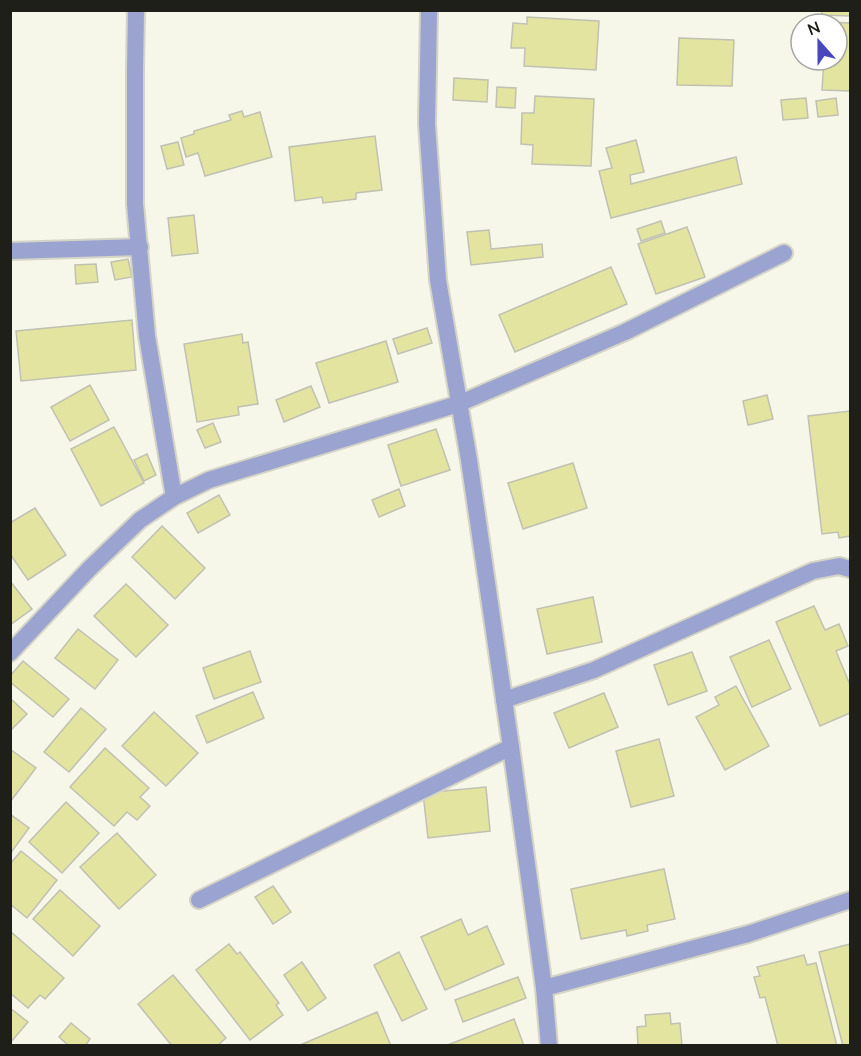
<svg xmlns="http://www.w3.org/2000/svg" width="861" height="1056" viewBox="0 0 861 1056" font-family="'Nunito Sans',sans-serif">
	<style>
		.building { fill: #e2e4a0; stroke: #c0c1b2; stroke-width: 1.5 }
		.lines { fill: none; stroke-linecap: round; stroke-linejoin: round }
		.minor-casing { stroke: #d4d4c7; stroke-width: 20 }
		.minor { stroke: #9ba3d0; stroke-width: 16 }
	</style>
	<rect width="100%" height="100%" fill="#f6f7e8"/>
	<g class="building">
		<polygon points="822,10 850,10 850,16 822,15"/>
		<polygon points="527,17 599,21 596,70 524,66 525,48 511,48 513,23 527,24"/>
		<polygon points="825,22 850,23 850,91 822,90 824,60 837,60 837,24 825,24"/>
		<polygon points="679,38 734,40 732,86 677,85"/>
		<polygon points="454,78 488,80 487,102 453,100"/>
		<polygon points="497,87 516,88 515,108 496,107"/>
		<polygon points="535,96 594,99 591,166 532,164 533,145 521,144 522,113 534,113"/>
		<polygon points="806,98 808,118 783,120 781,100"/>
		<polygon points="836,98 838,115 818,117 816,101"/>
		<polygon points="242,111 244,117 260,112 272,157 205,176 198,153 186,157 181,138 194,134 194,131 231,120 229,115"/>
		<polygon points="375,136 382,190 356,193 356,199 323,203 322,197 295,201 289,147"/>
		<polygon points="636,140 644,172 630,175 631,184 736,157 742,184 611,218 599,171 612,168 606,148"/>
		<polygon points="178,142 184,165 167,169 161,146"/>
		<polygon points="194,215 198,253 172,256 168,218"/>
		<polygon points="661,221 665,233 641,241 637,229"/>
		<polygon points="687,227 705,277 656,294 638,244"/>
		<polygon points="489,230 491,249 542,244 543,257 471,265 467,232"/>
		<polygon points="128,259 132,277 115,280 111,262"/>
		<polygon points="96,264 98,282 76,284 75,265"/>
		<polygon points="611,267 627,304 515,352 499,315"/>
		<polygon points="132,320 136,370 21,381 16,331"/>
		<polygon points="427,328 432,343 398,354 393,339"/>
		<polygon points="242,334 243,343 248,342 258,404 238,407 239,415 197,422 184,344"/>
		<polygon points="386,341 398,382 329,403 316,363"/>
		<polygon points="90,385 109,420 70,441 51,407"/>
		<polygon points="311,386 320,407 284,422 276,400"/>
		<polygon points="767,395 773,419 748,425 743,401"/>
		<polygon points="850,411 850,536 839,538 838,532 822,534 808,416"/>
		<polygon points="213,423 221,442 205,448 197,430"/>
		<polygon points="114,427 144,483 101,506 71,449"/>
		<polygon points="436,429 450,470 401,486 388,445"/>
		<polygon points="147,454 156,475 144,481 134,460"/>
		<polygon points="573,463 587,508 523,529 508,483"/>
		<polygon points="399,489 405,506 379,517 372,500"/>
		<polygon points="219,495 230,515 198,533 187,513"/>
		<polygon points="35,508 66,555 28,580 10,554 10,523"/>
		<polygon points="162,526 205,568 175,599 132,557"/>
		<polygon points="10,581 32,609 10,625"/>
		<polygon points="126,584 168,625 136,657 94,616"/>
		<polygon points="593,597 602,642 547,654 537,609"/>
		<polygon points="814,606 825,630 839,624 848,646 836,651 850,685 850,713 820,726 776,622"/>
		<polygon points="78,629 118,660 95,689 55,658"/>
		<polygon points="769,640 791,689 752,707 730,657"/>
		<polygon points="250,651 261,682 214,699 203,668"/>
		<polygon points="692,652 707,691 668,705 654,665"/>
		<polygon points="23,661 69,699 53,717 10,682 10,676"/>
		<polygon points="736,686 769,746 725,770 696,717 719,705 715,697"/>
		<polygon points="253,692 264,718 207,743 196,716"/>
		<polygon points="604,693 618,727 569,748 554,713"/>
		<polygon points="10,698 27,714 10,731"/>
		<polygon points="81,708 106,729 69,772 44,752"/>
		<polygon points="154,712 198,753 166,786 122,746"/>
		<polygon points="659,739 674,796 631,807 616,751"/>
		<polygon points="105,748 149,788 140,797 150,806 137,820 127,812 114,826 70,787"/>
		<polygon points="10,749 36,768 10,802"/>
		<polygon points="486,787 490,831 428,838 423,793"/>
		<polygon points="66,802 99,833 62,873 29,842"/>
		<polygon points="10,814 29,828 10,854"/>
		<polygon points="117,833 156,875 119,909 80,867"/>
		<polygon points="21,851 57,880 27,918 10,904 10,864"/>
		<polygon points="664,869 675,919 647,925 648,931 627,936 626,930 581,939 571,889"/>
		<polygon points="273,886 291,912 273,924 255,897"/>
		<polygon points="60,890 100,926 73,956 33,919"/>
		<polygon points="461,919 468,935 487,926 504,964 445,990 421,937"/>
		<polygon points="10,931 64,978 45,999 40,995 28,1008 10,993"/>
		<polygon points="229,944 237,954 240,952 279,1003 276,1005 283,1015 250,1040 196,970"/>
		<polygon points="850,944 850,1046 843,1046 819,952"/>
		<polygon points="399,952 427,1009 402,1021 374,965"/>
		<polygon points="804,955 807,965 816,963 837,1046 778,1046 765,997 760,998 754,977 760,976 757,967"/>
		<polygon points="302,962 326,998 308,1011 284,975"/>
		<polygon points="173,975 226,1038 217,1046 172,1046 138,1004"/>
		<polygon points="518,977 526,998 463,1022 455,1000"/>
		<polygon points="10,1008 28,1022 10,1043"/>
		<polygon points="377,1012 391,1046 298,1046"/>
		<polygon points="670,1013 671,1024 680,1023 682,1046 638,1046 637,1027 646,1026 645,1015"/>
		<polygon points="514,1019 524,1046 445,1046"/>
		<polygon points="71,1023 90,1039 85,1046 69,1046 59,1037"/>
	</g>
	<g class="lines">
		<defs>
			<g id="minor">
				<polyline points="136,10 135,71 135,204 147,336 174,497"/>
				<polyline points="429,10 427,124 438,280 469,460 511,747 544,988 549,1046"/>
				<polyline points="10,251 140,247"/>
				<polyline points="10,653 89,569 140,520 174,497 209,480 458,404 625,332 784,253"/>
				<polyline points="504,700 594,670 813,571 839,566 850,569"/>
				<polyline points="199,900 511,747"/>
				<polyline points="544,988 748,934 850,900"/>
			</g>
		</defs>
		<use href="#minor" class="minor-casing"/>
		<use href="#minor" class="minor"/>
	</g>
	<rect width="861" height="1056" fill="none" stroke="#1f1f19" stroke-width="24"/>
	<g transform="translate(819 42) rotate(339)"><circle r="28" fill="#ffffff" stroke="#a5a5a3" stroke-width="1.5"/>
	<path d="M0-4.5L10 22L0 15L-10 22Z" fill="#4847bd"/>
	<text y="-9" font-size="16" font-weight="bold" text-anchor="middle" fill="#1f1f19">N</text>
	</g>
</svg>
